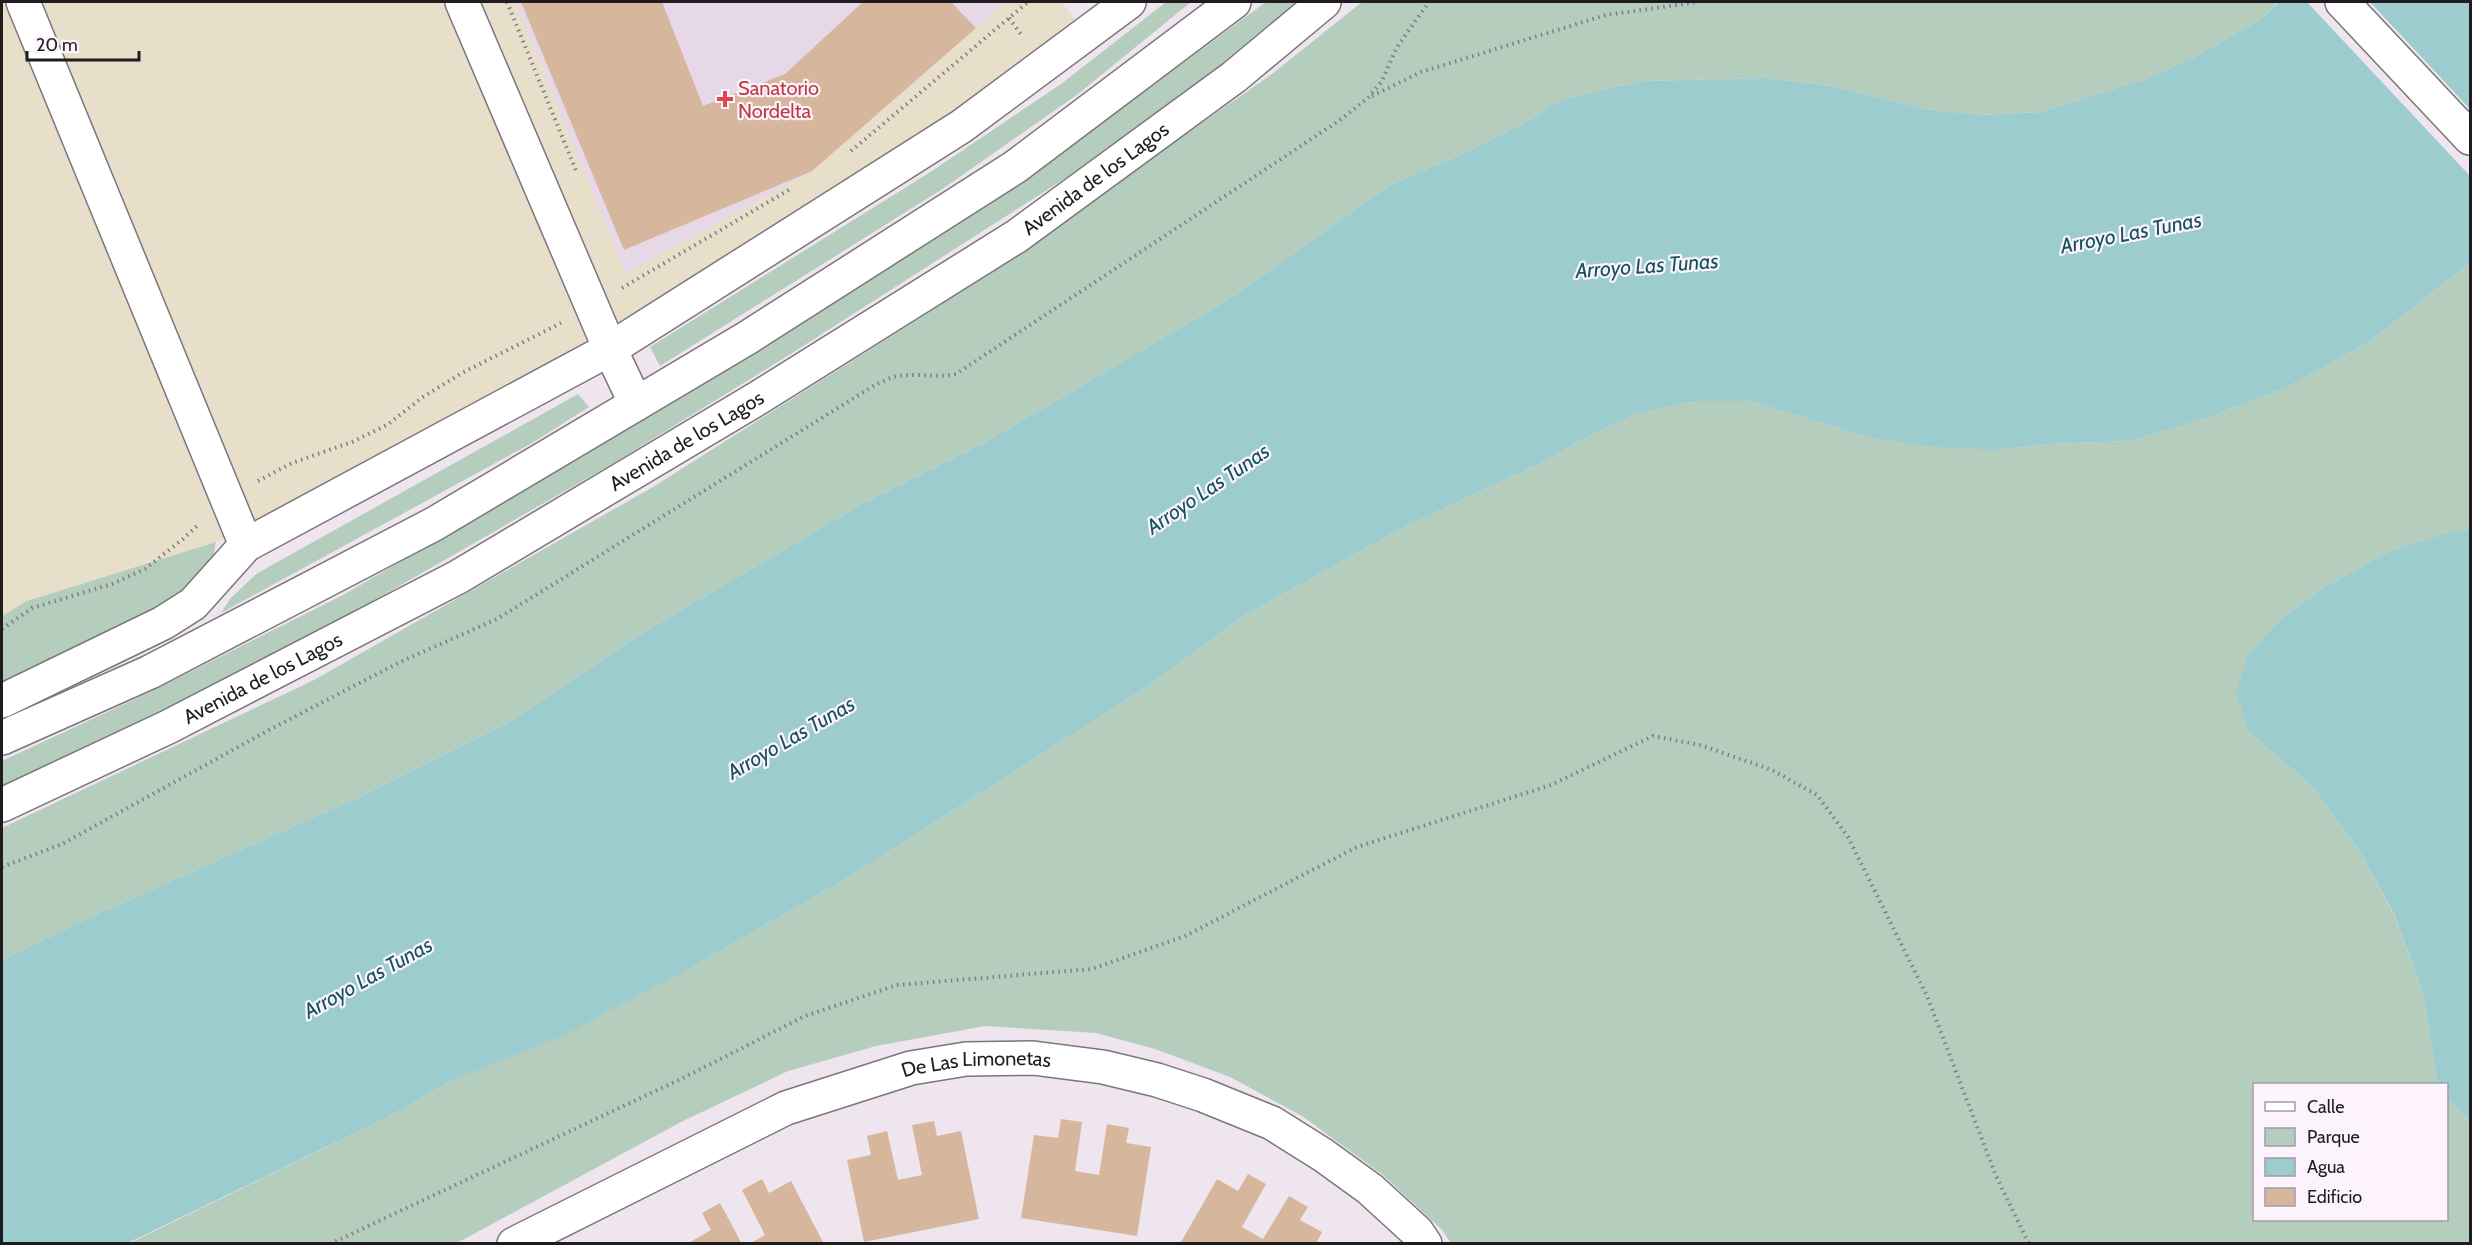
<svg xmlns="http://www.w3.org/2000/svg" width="2472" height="1245" viewBox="0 0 2472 1245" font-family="Cabin,sans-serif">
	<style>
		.commercial { fill: #e7dfc9 }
		.built { fill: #e6d8e7 }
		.green { fill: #b4cdbc }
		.water { fill: #9dcccf }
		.pier { fill: #eee5ef }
		.building { fill: #d6b79e }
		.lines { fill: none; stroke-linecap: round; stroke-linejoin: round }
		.minor-casing { stroke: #7c757d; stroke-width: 36 }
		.tertiary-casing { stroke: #7c757d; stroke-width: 36 }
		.path { stroke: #827c83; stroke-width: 4; stroke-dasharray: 1.5 4.5; stroke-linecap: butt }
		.minor { stroke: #fff; stroke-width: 33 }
		.tertiary { stroke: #fff; stroke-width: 33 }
		.health-dot { fill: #e0444e; stroke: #fcf3fc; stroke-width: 2 }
		.labels { text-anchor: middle; stroke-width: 4.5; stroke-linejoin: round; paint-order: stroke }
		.health-label { font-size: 20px; fill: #be3a42; stroke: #fcf3fc; text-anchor: start }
		.street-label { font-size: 20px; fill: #1f1c1f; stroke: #fcf3fc }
		.water-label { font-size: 21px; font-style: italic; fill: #115459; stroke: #fcf3fc }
	</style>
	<rect width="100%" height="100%" fill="#eee5ef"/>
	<polygon class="commercial" points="2,2 1066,2 1063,4 1081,27 874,167 542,368 282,513 216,542 27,601 2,616"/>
	<polygon class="built" points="515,2 1006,2 812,171 626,273"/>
	<g class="green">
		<polygon points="1166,2 1191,2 1078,94 944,188 660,366 650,347 932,171 1061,84"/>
		<polygon points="1266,2 1304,2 1220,68 1075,172 789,355 612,464 359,609 163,712 2,787 2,761 150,692 345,594 595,448 776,339 1060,154"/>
		<polygon points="1362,2 2278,2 2261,19 2191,59 2143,80 2040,112 1981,115 1927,109 1832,86 1765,78 1641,81 1559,101 1535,117 1469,151 1390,185 1231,298 984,443 862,504 639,635 513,720 355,799 89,918 2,960 2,828 314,680 653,487 964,290 1272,74"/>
		<polygon points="2470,263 2470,531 2452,531 2390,551 2326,586 2282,618 2249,732 2311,785 2359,850 2394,915 2424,996 2437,1084 2254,1084 2254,1220 2446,1220 2447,1098 2470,1120 2470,1243 1451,1243 1442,1230 1383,1175 1302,1116 1230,1077 1155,1049 1096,1033 985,1026 876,1046 788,1071 681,1122 457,1243 128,1244 386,1118 449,1082 692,967 849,877 1148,686 1245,615 1400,529 1545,461 1587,437 1639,413 1697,401 1750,401 1867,437 1996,450 2049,444 2130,441 2207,418 2289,386 2366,344"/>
		<polygon points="578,394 589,407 532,443 221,613 230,599 256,574"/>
		<polygon points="216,542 212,564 195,586 159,610 2,687 2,616 27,601"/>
	</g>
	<g class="water">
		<polygon points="2279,2 2470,2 2470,263 2366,344 2289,386 2207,418 2130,441 2049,444 1996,450 1926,446 1867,437 1750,401 1697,401 1639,413 1587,437 1545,461 1400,529 1245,615 1148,686 849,877 692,967 560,1037 449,1082 386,1118 128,1243 2,1244 2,960 89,918 355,799 513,720 639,635 862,504 984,443 1231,298 1390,185 1469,151 1535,117 1559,101 1641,81 1765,78 1832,86 1927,109 1981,115 2040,112 2143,80 2191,59 2261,19"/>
		<polygon points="2452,531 2470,531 2470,1120 2447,1098 2446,1084 2437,1084 2424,996 2394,914 2359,850 2311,785 2249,732 2236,692 2248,656 2282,618 2326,586 2390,551"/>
	</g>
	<polygon class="pier" points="2307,2 2370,2 2470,109 2470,176"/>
	<g class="building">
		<polygon points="521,2 662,2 703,106 785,74 863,2 951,2 976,28 812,171 624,250"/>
		<polygon points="1061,1119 1082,1122 1075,1171 1099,1175 1107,1124 1129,1128 1126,1143 1151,1147 1137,1236 1021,1218 1034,1135 1058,1138"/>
		<polygon points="934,1121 937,1136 961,1131 979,1219 864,1242 847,1160 871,1155 867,1136 887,1131 898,1180 922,1175 912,1125"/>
		<polygon points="1248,1174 1266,1184 1242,1227 1263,1239 1289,1196 1308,1207 1300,1220 1322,1232 1316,1244 1180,1244 1217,1179 1238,1191"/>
		<polygon points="762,1179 769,1193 791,1181 824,1244 749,1244 765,1235 742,1190"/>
		<polygon points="720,1203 742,1244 687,1244 711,1230 702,1213"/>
	</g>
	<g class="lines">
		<defs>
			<g id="minor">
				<polyline points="23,2 246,545"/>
				<polyline points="462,2 610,349 636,404"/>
				<polyline points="2,701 163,623 193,604 246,545 610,349 962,126 1129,2"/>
				<path id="s1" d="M514,1244L786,1108L911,1068L966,1059L1033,1058L1103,1067L1157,1080L1203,1095L1272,1123L1323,1155L1370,1189L1417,1232L1425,1244"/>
			</g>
			<g id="tertiary">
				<polyline points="2342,2 2470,138"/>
				<polyline points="2,738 150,672 434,524 747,338 1015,167 1234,2"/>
				<path id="s2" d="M2,805L168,727L458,577L758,398L1017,236L1234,77L1324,2"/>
			</g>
		</defs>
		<use href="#minor" class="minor-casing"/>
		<use href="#tertiary" class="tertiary-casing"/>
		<g class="path">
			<polyline points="507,2 577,173"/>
			<polyline points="1009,18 1023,37"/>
			<polyline points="1372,96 1421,72 1606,15 1698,2"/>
			<polyline points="851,151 1028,2"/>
			<polyline points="622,288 792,188"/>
			<polyline points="258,481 292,463 352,442 387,425 423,397 462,373 561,323"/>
			<polyline points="2,629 32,608 112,584 145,569 183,539 199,524"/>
			<path d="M2,867L62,844L269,730L400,662L497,619L875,385C882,382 890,377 898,376C918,373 936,378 956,374L1340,120L1368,98L1382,81L1397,47L1429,2"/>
			<polyline points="330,1244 683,1078 805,1016 897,985 1092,969 1185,936 1357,847 1551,785 1653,736 1700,745 1772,770 1817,795 1848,837 1927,996 1996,1176 2029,1244"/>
		</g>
		<use href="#minor" class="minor"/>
		<use href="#tertiary" class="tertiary"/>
	</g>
	<path class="health-dot" d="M722 90h6v6h6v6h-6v6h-6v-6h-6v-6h6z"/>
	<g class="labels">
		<g class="health-label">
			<text x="738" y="95">Sanatorio<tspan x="738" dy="23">Nordelta</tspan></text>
		</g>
		<g class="street-label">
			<text dy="7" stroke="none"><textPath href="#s2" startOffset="1262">Avenida de los Lagos</textPath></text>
			<text dy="7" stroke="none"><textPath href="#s2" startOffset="776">Avenida de los Lagos</textPath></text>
			<text dy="7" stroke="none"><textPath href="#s2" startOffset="290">Avenida de los Lagos</textPath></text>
			<text dy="7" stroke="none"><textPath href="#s1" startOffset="501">De Las Limonetas</textPath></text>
		</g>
		<g class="water-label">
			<text transform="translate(2131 233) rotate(-11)" y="7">Arroyo Las Tunas</text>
			<text transform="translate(1647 266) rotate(-4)" y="7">Arroyo Las Tunas</text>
			<text transform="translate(1208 489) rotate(-34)" y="7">Arroyo Las Tunas</text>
			<text transform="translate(791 738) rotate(-30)" y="7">Arroyo Las Tunas</text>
			<text transform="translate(368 978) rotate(-29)" y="7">Arroyo Las Tunas</text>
		</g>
	</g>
	<rect width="2472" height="1245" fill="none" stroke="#1f1c1f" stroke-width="6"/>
	<rect x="2253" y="1083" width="195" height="138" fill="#fcf3fc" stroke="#a49da4" stroke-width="1.5"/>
	<rect x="2265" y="1102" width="30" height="9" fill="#ffffff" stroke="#a49da4" stroke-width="1.5"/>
	<text x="2307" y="1113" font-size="18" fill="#1f1c1f">Calle</text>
	<rect x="2265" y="1128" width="30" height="18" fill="#b4cdbc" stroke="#a49da4" stroke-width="1.5"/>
	<text x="2307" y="1143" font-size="18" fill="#1f1c1f">Parque</text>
	<rect x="2265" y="1158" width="30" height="18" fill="#9dcccf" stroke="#a49da4" stroke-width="1.5"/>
	<text x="2307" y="1173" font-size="18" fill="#1f1c1f">Agua</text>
	<rect x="2265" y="1188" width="30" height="18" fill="#d6b79e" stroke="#a49da4" stroke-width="1.5"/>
	<text x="2307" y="1203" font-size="18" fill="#1f1c1f">Edificio</text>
	<path d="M27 51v9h112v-9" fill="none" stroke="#1f1c1f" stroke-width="3"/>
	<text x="36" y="51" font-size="18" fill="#1f1c1f" stroke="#fcf3fc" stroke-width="4.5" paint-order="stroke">20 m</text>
</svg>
